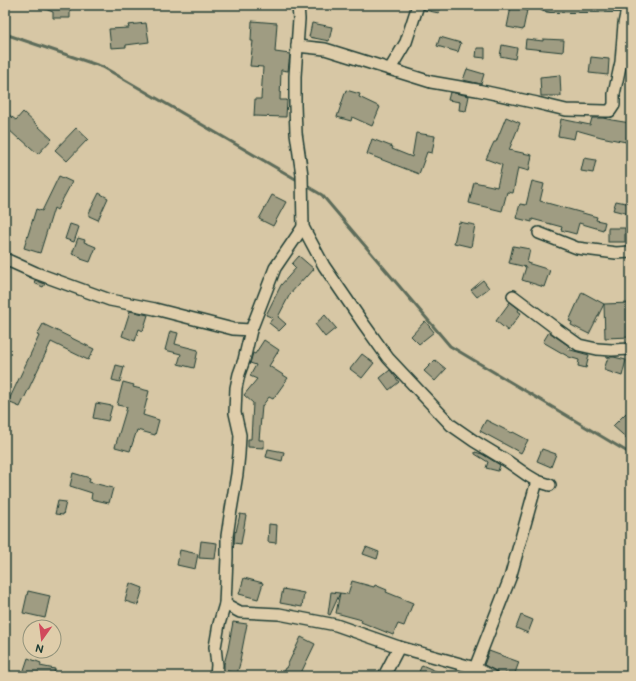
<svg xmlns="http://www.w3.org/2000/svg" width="636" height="681" viewBox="0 0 636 681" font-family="'Balsamiq Sans',sans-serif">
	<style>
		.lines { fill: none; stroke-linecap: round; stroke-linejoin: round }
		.stream { stroke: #5d6c5a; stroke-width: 3 }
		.building { fill: #9f9c82; stroke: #1f3d34 }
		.minor-casing { stroke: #1f3d34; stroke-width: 14 }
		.minor { stroke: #dfcdaa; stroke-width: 11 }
	</style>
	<rect width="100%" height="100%" fill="#d7c7a5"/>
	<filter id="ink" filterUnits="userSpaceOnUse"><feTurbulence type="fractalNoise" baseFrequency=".025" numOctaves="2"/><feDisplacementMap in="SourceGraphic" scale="8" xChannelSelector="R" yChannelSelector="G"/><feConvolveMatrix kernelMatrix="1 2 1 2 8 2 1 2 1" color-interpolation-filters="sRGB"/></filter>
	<g filter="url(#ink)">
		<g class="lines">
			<g class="stream">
				<polyline points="5,34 103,67 299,181"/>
				<polyline points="305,185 322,195 450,346 631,454"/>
			</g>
		</g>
		<g class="building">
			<polygon points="37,5 70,5 70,18 53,18 53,12 37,6"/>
			<polygon points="425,5 437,5 441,6 439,13 424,10"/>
			<polygon points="511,7 527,10 523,30 507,27"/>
			<polygon points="252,21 277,23 275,52 290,54 288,71 281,70 280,100 287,100 286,117 254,116 255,99 261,99 263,67 250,66 253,41 251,41"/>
			<polygon points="146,23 149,42 126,45 126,47 111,48 109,29 129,28 128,25"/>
			<polygon points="312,23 332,27 329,41 309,37"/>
			<polygon points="440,37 461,43 458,52 437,46"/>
			<polygon points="526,39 543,41 543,39 564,40 563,52 525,48"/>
			<polygon points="502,45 517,48 515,59 500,56"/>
			<polygon points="477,48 485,48 485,58 476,57"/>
			<polygon points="591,57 609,59 608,75 589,73"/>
			<polygon points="467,69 484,74 481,84 463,80"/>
			<polygon points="560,75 561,96 541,96 540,77"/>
			<polygon points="346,90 360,94 359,97 380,107 372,126 352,117 351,121 337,117"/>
			<polygon points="450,92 469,96 466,111 459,110 460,102 448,100"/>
			<polygon points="5,112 16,120 23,112 52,139 38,154 21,139 20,140 8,129 10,127 5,124"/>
			<polygon points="506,117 520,123 509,150 532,155 529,171 518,168 513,193 507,192 502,211 469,203 474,182 497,187 502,165 486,159 494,142 496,142"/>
			<polygon points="592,118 603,118 612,120 630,123 626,142 601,137 576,130 574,139 558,136 561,119 590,125"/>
			<polygon points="76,128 88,139 67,161 55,150"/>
			<polygon points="416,133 435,136 432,153 427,152 419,174 367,154 372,139 393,147 392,149 412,157"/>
			<polygon points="584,158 596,160 593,173 581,171"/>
			<polygon points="59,176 72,182 57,210 54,208 40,253 24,248 36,209 42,211"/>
			<polygon points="532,181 544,184 540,201 597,217 596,220 605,222 603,230 579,223 576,234 561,230 562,227 532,219 532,222 516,218 520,204 526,205"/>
			<polygon points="99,193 108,198 98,220 89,216 89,213"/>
			<polygon points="272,195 286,202 273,226 259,219"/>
			<polygon points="616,201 631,204 629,214 613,210"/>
			<polygon points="459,222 475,225 471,247 454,243"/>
			<polygon points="70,224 79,227 74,242 65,239"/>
			<rect x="608" y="228" width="17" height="14"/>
			<polygon points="78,238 85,240 84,242 96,247 90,262 81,259 81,257 72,254"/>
			<polygon points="513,246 530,249 527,263 550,270 544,287 522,280 526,267 509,263"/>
			<polygon points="299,256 314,269 307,277 306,276 290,294 278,317 286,324 279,331 269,323 273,318 266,315 281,285 296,268 292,264"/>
			<polygon points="35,280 45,284 43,287 34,283"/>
			<polygon points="483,280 489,288 477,297 471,290"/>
			<polygon points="582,292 604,304 589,334 571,325 572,322 569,321"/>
			<polygon points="510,302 519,309 518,311 521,313 508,331 496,321"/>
			<polygon points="631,303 631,337 605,338 604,304"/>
			<polygon points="130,311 148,315 143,331 139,329 135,341 122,336"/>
			<polygon points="325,315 336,328 325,337 315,324"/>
			<polygon points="425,321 434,332 419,344 411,336"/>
			<polygon points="43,324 94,349 88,360 51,342 20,407 8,402 39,336 37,335"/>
			<polygon points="170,331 178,333 175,344 198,350 194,368 178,364 181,354 165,350"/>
			<polygon points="549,332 569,346 567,349 589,355 586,368 578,366 579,360 569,357 543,342"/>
			<polygon points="264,340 279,350 269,366 288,378 273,399 269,397 262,406 259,440 264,440 264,448 248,447 248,439 251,439 253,403 244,395 257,379 250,376 256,365 250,363 253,353 255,354"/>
			<polygon points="362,354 374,363 362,378 350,369"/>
			<polygon points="608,357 614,357 626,360 622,376 604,370"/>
			<polygon points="435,360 446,369 435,381 424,371"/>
			<polygon points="116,365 124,367 120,382 112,380"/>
			<polygon points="390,370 399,382 389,390 380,378"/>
			<polygon points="123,382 134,385 133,387 149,391 143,415 159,420 155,435 137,430 130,451 115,447 127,407 117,405"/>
			<polygon points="96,403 112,406 108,421 93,418"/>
			<polygon points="626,413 631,418 631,442 613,426"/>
			<polygon points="486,420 512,433 513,432 528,440 521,453 480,431"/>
			<polygon points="268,449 284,452 282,461 266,457"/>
			<polygon points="542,449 556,454 551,467 537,461"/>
			<polygon points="475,452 482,454 500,465 498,471 486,468 488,462 475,454"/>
			<polygon points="73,473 90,478 89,482 113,488 109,503 91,499 92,493 70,486"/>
			<polygon points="58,501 66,502 63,515 55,514"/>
			<polygon points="240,514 246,515 241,544 234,543 235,531 236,532"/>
			<polygon points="269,524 277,525 276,543 268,542"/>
			<polygon points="201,541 217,543 215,559 199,558"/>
			<polygon points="366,547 379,552 377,559 363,554"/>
			<polygon points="180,550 198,554 195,569 177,565"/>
			<polygon points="244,578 263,583 258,599 239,594"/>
			<polygon points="352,581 374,587 375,585 387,590 386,592 413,603 404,626 398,624 393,635 361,622 362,620 336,613 340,593 330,615 328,614 331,592 348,594"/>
			<polygon points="130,583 143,588 138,605 125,601"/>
			<polygon points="283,589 304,593 302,607 280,603"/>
			<polygon points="28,591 50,596 45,618 23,613"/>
			<polygon points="521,615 533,620 528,633 516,628"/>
			<polygon points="233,622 247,624 240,660 241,660 237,674 224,670 224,664 228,649"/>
			<polygon points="301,637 315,644 300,675 303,676 281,676 285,668 286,668"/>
			<polygon points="489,651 519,662 514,676 505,673 505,676 498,676 497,672 494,670 484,665"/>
			<polygon points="28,658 41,663 40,666 55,669 53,676 22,676"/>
			<polygon points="422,665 447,676 417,676"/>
		</g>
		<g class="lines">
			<defs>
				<g id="minor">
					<polyline points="298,5 299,19 295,76 295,105 296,133 302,175 303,227 324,266 363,323 388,358 451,425 474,441 507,461 527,475 537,481 550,485"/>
					<polyline points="545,5 551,6 628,6"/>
					<polyline points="297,46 325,49 431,82 477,90 537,103 566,110 605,111 610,111 614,105 614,94 621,62 624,24 628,5"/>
					<polyline points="390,69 406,42 418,5"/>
					<polyline points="539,233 577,248 616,253 631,252"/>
					<polyline points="5,259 36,273 110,300 155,309 233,329 251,330"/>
					<polyline points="513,296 558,330 579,345 597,349 612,350 631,349"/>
					<polyline points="225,604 240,612 279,614 336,625 399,647 475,668 491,676"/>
					<polyline points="475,668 510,578 537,481"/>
					<polyline points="216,676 217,665 215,647 219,624 225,604 227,557 227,536 230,516 237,474 239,454 240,435 235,413 236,388 239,374 244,360 251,330 275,268 303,227"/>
					<polyline points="384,676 399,647"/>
				</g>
			</defs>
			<use href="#minor" class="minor-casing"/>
			<use href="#minor" class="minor"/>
		</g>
	</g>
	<rect width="636" height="681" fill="none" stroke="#dfcdaa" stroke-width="20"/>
	<rect x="10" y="10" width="616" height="661" fill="none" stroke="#1f3d34" stroke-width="1.5" filter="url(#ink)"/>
	<g transform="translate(42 639) rotate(194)"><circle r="19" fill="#dfcdaa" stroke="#92937b"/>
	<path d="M0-3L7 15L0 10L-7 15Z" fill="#d1495b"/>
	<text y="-6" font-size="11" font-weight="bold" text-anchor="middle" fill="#1f3d34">N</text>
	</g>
</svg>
